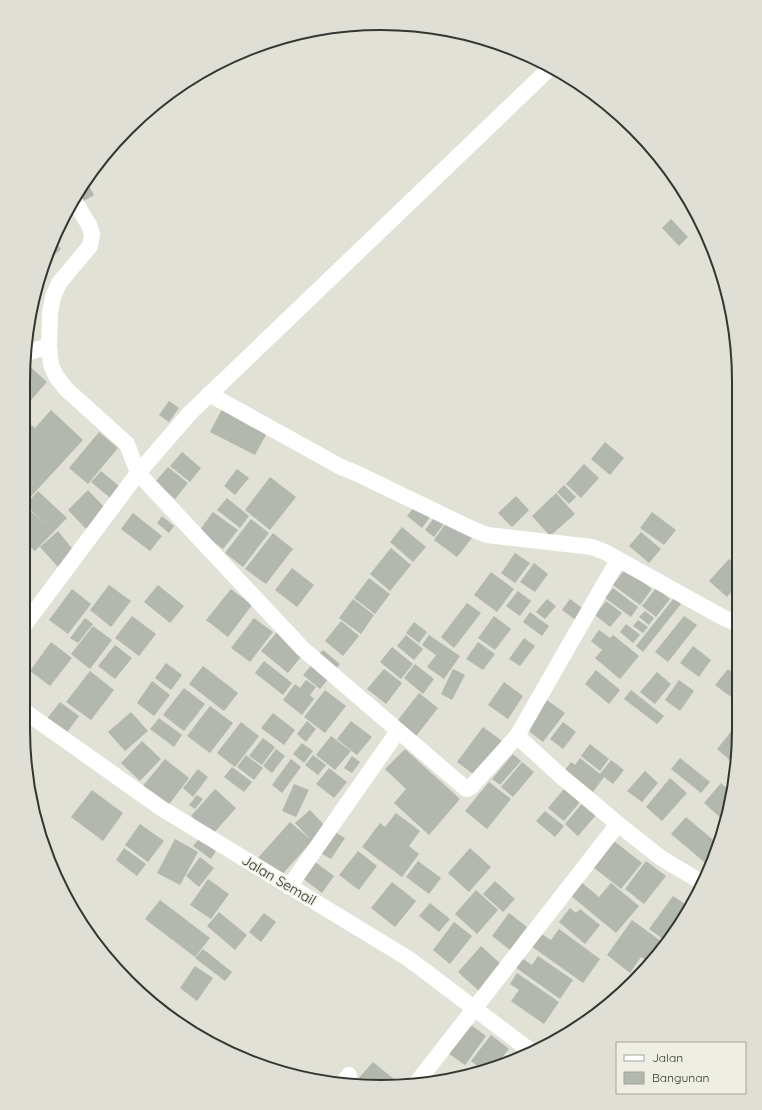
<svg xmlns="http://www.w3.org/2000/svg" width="762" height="1110" viewBox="0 0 762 1110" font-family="Quicksand,sans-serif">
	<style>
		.building { fill: #b2b8ae }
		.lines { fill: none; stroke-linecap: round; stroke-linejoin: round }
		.street { stroke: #fff; stroke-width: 16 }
		.labels { text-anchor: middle; stroke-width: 3; stroke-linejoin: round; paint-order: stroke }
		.street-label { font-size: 14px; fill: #353531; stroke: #eeeee3 }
		.rim { fill: none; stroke: #353531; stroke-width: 2 }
	</style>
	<rect width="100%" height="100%" fill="#e1e1d6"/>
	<g class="building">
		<polygon points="88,184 94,195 84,201 80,194"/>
		<polygon points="671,219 688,237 679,246 662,228"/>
		<polygon points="60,223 63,226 57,233 59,227"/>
		<polygon points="54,241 61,249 46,263"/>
		<polygon points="25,362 47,382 24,408 23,381"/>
		<polygon points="169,401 179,408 169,422 159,415"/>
		<polygon points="222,409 267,433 255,455 210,432"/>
		<polygon points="51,410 83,440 26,502 23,499 23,430 29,423 35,428"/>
		<polygon points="99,432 118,448 88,484 69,468"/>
		<polygon points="605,442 624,458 610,475 591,459"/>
		<polygon points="182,452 201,468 190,482 170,466"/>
		<polygon points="584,464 599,478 581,498 566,484"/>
		<polygon points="168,467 188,483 175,499 155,482"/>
		<polygon points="237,469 249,478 235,495 224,486"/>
		<polygon points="101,471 124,490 115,502 91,482"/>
		<polygon points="270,477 296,497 270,530 245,510"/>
		<polygon points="564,485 576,497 569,504 557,492"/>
		<polygon points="88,490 106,509 86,529 68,510"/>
		<polygon points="38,491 67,518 35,551 23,541 23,513 27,508 48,526 25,505"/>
		<polygon points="556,493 575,514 550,536 532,516"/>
		<polygon points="516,496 529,510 512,527 498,513"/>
		<polygon points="227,498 249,516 240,528 217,510"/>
		<polygon points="415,506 430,517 422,528 407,516"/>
		<polygon points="213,512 238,530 223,549 199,531"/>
		<polygon points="652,512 676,530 664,545 640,528"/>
		<polygon points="133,513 162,536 150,551 121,529"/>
		<polygon points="437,514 446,521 434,537 425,530"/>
		<polygon points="162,516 174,526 169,533 157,523"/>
		<polygon points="251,519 269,533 243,567 225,553"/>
		<polygon points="448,520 472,538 457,557 434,540"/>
		<polygon points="402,527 426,547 413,562 390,542"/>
		<polygon points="58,531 75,552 58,567 40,547"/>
		<polygon points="641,532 661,549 649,563 629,546"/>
		<polygon points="273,533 293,549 266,584 245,569"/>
		<polygon points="391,548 411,565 390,591 370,574"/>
		<polygon points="515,553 530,563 515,583 501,573"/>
		<polygon points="729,559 739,569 739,583 727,597 709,581"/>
		<polygon points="534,563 548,574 535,592 520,582"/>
		<polygon points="292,568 314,585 297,607 275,590"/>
		<polygon points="625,569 652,589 640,605 613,585"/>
		<polygon points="491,572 514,589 497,612 474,595"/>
		<polygon points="369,578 390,594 375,614 354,598"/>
		<polygon points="109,585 131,601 111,627 90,610"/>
		<polygon points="158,585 184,606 170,623 144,602"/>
		<polygon points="613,588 638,607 631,617 605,598"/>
		<polygon points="656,588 670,599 656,617 642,606"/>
		<polygon points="72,589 91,604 68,634 49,620"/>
		<polygon points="231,589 252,605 228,637 206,620"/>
		<polygon points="518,591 531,601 520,616 506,606"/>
		<polygon points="674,598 681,604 643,652 636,646"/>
		<polygon points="353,599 374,615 361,634 339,618"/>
		<polygon points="547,599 556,606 545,619 536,612"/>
		<polygon points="570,599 585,610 577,621 562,610"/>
		<polygon points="606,601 622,613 610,627 595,615"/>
		<polygon points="467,603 481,613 454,648 441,637"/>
		<polygon points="645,611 654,618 649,625 639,617"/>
		<polygon points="530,612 549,626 542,636 523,622"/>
		<polygon points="132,616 156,634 139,656 115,638"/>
		<polygon points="494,616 511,629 495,650 478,638"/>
		<polygon points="684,616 697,625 668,662 655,652"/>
		<polygon points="85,618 93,624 78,643 70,638"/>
		<polygon points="254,618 273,632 250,662 231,648"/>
		<polygon points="638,620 648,627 643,633 633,626"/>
		<polygon points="341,621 359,636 343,656 325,641"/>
		<polygon points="414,622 427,632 419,643 406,633"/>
		<polygon points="626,624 640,635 633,643 620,632"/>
		<polygon points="93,626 112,640 90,669 71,654"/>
		<polygon points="599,630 610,638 613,635 639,656 620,679 595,658 602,650 591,641"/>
		<polygon points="277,632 304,653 288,673 261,651"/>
		<polygon points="406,635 423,649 414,660 397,646"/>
		<polygon points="429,635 460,656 444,679 427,667 436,655 422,645"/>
		<polygon points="524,638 535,646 520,666 509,659"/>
		<polygon points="51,642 72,658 50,686 30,671"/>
		<polygon points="478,642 495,654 483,670 466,659"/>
		<polygon points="115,645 132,658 115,679 98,666"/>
		<polygon points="693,646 711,660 699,677 680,663"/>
		<polygon points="392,647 413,664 401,679 380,662"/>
		<polygon points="323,650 340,664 333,673 315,658"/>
		<polygon points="264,661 292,683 283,695 255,673"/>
		<polygon points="315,661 331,676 320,689 303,675"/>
		<polygon points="166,663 182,675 171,690 155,678"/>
		<polygon points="415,664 434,679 423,694 404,678"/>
		<polygon points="203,666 238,693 224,711 189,684"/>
		<polygon points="384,669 402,683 386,704 367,689"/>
		<polygon points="453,669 465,675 452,700 441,694"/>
		<polygon points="728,669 739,677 739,703 715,685"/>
		<polygon points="596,670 620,690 609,704 585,684"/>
		<polygon points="90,671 114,690 91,720 66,702"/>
		<polygon points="657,672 671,684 655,704 640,692"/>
		<polygon points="306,680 316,687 310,695 314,699 302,715 283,700 295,684 300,688"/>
		<polygon points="679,680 694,691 680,711 665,700"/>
		<polygon points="152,681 170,695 154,716 137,703"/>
		<polygon points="504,682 523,696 508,719 488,705"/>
		<polygon points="184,688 205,704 184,731 163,715"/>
		<polygon points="325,690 346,706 325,733 304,717"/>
		<polygon points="631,690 664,716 657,724 624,699"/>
		<polygon points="419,693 438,708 413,740 394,725"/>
		<polygon points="547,700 565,713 543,742 526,729"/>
		<polygon points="60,702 79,716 65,735 46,720"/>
		<polygon points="210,706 233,723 210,753 187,736"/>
		<polygon points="131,712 148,731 125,751 108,732"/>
		<polygon points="273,713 295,730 284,745 261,728"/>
		<polygon points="159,718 182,735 174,747 150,729"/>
		<polygon points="307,721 316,729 306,742 297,734"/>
		<polygon points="351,721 372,737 357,755 337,739"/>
		<polygon points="241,722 259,736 235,767 217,753"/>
		<polygon points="563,722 576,732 563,749 550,739"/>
		<polygon points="483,727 502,741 476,776 457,762"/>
		<polygon points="734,728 739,732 736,756 732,762 717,749"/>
		<polygon points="331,736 351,751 335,770 316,755"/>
		<polygon points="263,738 275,747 262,765 249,756"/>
		<polygon points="142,741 161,759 140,781 121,763"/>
		<polygon points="302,743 313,751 304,763 293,754"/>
		<polygon points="590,744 609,759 600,771 581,756"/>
		<polygon points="276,749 285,756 272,773 263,766"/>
		<polygon points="405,749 460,799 429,835 394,803 406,789 385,769"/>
		<polygon points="513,754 521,761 500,785 492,779"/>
		<polygon points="246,755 263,768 254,780 237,767"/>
		<polygon points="313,755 326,765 318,775 305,765"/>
		<polygon points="352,756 360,762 352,773 344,768"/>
		<polygon points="580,758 600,774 611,760 624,770 613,784 604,777 593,792 565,770 571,762 575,765"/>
		<polygon points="680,758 710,782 701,793 671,769"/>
		<polygon points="165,759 189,778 167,807 142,787"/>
		<polygon points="291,759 301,767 282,793 272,785"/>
		<polygon points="522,762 534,772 513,797 501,787"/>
		<polygon points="232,767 252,782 244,792 224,777"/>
		<polygon points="329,768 347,782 334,798 316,784"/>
		<polygon points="198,769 208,777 193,797 183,788"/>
		<polygon points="645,771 658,783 642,802 627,791"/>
		<polygon points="670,778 687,793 662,821 646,807"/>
		<polygon points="489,782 511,799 487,829 465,811"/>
		<polygon points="734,782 733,791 729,788"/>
		<polygon points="721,783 733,794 727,815 723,820 704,803"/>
		<polygon points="294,784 309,790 296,817 282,811"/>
		<polygon points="215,789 236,808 212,835 191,816"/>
		<polygon points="564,789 580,802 564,821 548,808"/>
		<polygon points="92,790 123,813 103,841 71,817"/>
		<polygon points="197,795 203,799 195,809 189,805"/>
		<polygon points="583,802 597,814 578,836 565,824"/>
		<polygon points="310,810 326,827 312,841 279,878 257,859 290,822 310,839 295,823"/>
		<polygon points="545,811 564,826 555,837 536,821"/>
		<polygon points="396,813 420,831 409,846 419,854 402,877 362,847 380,823 385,827"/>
		<polygon points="686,817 718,844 713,861 709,866 671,834"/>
		<polygon points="140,824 164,841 148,862 125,845"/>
		<polygon points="333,831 345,838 331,859 319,852"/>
		<polygon points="175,839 198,852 180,885 157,873"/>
		<polygon points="199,839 216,851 211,859 193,846"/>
		<polygon points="614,841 642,863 621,889 593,867"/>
		<polygon points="124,848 146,864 137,876 116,860"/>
		<polygon points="470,848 491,867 469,892 448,873"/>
		<polygon points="358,851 377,866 359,890 339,875"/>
		<polygon points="200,857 214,868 199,887 186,876"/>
		<polygon points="314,861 334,876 322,893 302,878"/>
		<polygon points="418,861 441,878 429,894 406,877"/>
		<polygon points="646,861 666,876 644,904 625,889"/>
		<polygon points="208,879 229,894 211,919 190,905"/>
		<polygon points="495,881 515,899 503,912 483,894"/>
		<polygon points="392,882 416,901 395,927 371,908"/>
		<polygon points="581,882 599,897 611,883 639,906 616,933 570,895"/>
		<polygon points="476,890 498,910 477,934 455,914"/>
		<polygon points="673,896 685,904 691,896 694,898 679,928 667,942 649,929"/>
		<polygon points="160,900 210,938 195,957 145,919"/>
		<polygon points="430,903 450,919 439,932 419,916"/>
		<polygon points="570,908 576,913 580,909 600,925 585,944 559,922"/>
		<polygon points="219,912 247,935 235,950 207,926"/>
		<polygon points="264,913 276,922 261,942 249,932"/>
		<polygon points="509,913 527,927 510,950 492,936"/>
		<polygon points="632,920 665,944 650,963 641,957 630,973 607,955"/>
		<polygon points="454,922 472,936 450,964 433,950"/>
		<polygon points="559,929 600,959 583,983 531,946 540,933 551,940"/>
		<polygon points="481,946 502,965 479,991 458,972"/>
		<polygon points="203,949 232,972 225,981 195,958"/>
		<polygon points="538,956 573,980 560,999 515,967 522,958 532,965"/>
		<polygon points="195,966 213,978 197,1001 180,988"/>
		<polygon points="517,973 559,1002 544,1024 511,1001 519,990 510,984"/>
		<polygon points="467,1022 486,1036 465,1065 445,1051"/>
		<polygon points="491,1035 509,1049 497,1064 482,1070 471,1061"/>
		<polygon points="373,1062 395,1080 393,1082 362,1083 358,1079"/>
	</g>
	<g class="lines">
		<g class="street">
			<polyline points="75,202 89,225 92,234 90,246 59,283 53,297 50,313 49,346 51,365 56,376 66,389 127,444 138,473 303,649 465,788 467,789 471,787 517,736 562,777 618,824 661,858 703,883"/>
			<polyline points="26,353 49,346"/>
			<polyline points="209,394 341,467 358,474 472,529 487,535 592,547 605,552 724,618 739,624"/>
			<polyline points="23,627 138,473 190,413 550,68"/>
			<polyline points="23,710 161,808 409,959 532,1052"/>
			<polyline points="517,736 618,560"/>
			<polyline points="289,887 398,731"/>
			<polyline points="418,1081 618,824"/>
			<polyline points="342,1084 349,1075"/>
		</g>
	</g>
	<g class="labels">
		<g class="street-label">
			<text transform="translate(279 880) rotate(31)" y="5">Jalan Semail</text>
		</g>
	</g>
	<path d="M0 0H762V1110H0ZM381 30H381A351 351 0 0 1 732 381V729A351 351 0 0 1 381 1080H381A351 351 0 0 1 30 729V381A351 351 0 0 1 381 30Z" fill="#dfdfd5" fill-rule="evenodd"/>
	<path class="rim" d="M381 30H381A351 351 0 0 1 732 381V729A351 351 0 0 1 381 1080H381A351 351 0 0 1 30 729V381A351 351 0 0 1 381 30Z"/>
	<rect x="616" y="1042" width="130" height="52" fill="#eeeee3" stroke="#a4a49c"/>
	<rect x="624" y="1055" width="20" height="6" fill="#ffffff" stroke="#a4a49c"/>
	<text x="652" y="1062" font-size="12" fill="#353531">Jalan</text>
	<rect x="624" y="1072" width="20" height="12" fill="#b2b8ae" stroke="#a4a49c"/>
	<text x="652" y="1082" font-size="12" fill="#353531">Bangunan</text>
</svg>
